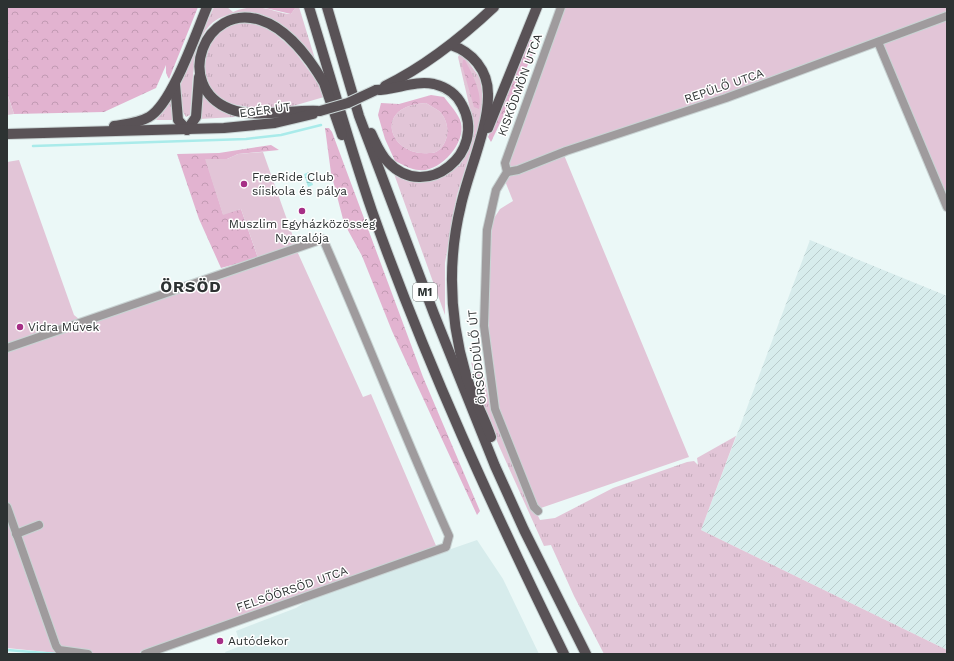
<svg xmlns="http://www.w3.org/2000/svg" width="954" height="661" viewBox="0 0 954 661" font-family="'Work Sans',sans-serif">
	<style>
		.built { fill: #d7ecec }
		.industrial { fill: url(#industrial-furrows) }
		.grass { fill: url(#grass-tufts) }
		.forest { fill: url(#forest-crowns); fill-rule: evenodd }
		.garden { fill: #e2c5d7 }
		.water { fill: url(#water-rules) }
		.lines { fill: none; stroke-linecap: round; stroke-linejoin: round }
		.stream { stroke: #a9ebea; stroke-width: 2.5 }
		.minor-casing { stroke: #c9d4d4; stroke-width: 10 }
		.primary-casing { stroke: #c9d4d4; stroke-width: 12 }
		.minor { stroke: #9f9b9d; stroke-width: 8 }
		.primary { stroke: #595256; stroke-width: 10 }
		.primary-bridge-casing { stroke: #c9d4d4; stroke-width: 12; stroke-linecap: butt }
		.primary-bridge { stroke: #595256; stroke-width: 10 }
		.poi-dot { fill: #a62f86; stroke: #fff; stroke-width: 1.5 }
		.labels { text-anchor: middle; stroke-width: 3; stroke-linejoin: round; paint-order: stroke }
		.shield { fill: #fff; stroke: #6c7070; stroke-width: 1 }
		.shield-label { font-size: 11px; font-weight: bold; fill: #2d3232 }
		.street-label { font-size: 12px; fill: #2d3232; stroke: #fff }
		.poi-label { font-size: 12px; fill: #2d3232; stroke: #fff; text-anchor: start }
		.district-label { font-size: 16px; font-weight: bold; letter-spacing: 1px; fill: #2d3232; stroke: #fff }
	</style>
	<defs>
		<pattern id="industrial-furrows" width="10" height="10" patternUnits="userSpaceOnUse"><rect width="10" height="10" fill="#d7ecec"/><path d="M-1 1l2-2M0 10L10 0M9 11l2-2" fill="none" stroke="#b9cbcb"/></pattern>
		<pattern id="grass-tufts" width="24" height="20" patternUnits="userSpaceOnUse"><rect width="24" height="20" fill="#e2c5d7"/><path d="M3 7l-1-3M5 7V3M7 7l1-3M15 17l-1-3M17 17v-4M19 17l1-3" fill="none" stroke="#c2aab9"/></pattern>
		<pattern id="forest-crowns" width="20" height="18" patternUnits="userSpaceOnUse"><rect width="20" height="18" fill="#e2b3d0"/><path d="M2 6a3 3 0 1 1 6 0M12 15a3 3 0 1 1 6 0" fill="none" stroke="#c29ab3"/></pattern>
		<pattern id="water-rules" width="6" height="5" patternUnits="userSpaceOnUse"><rect width="6" height="5" fill="#a9ebea"/><path d="M0 2.5h6" fill="none" stroke="#92cac9"/></pattern>
	</defs>
	<rect width="100%" height="100%" fill="#ebf8f7"/>
	<polygon class="built" points="477,540 503,579 539,654 226,654 225,652 241,646 236,631 296,608 313,597"/>
	<polygon class="industrial" points="810,240 947,296 947,650 701,530"/>
	<g class="grass">
		<path d="M214,7H227L233,12C248,6 259,6 275,11C281,12 285,14 291,14L296,7H299L315,59C299,51 287,30 272,20C262,13 251,14 239,14C187,14 195,81 190,115L186,117L183,112L180,87L189,58Z"/>
		<polygon points="237,23 251,23 266,26 293,49 319,84 324,97 293,106 277,108 253,108 226,103 210,90 203,68 210,39 229,26"/>
		<polygon points="459,55 464,56 480,78 484,102 479,126 457,195 445,263 445,315 393,171 418,180 439,179 460,165 472,130 471,113 458,57"/>
		<path d="M201,91C209,104 220,111 235,115V117L199,119Z"/>
		<polygon points="173,98 176,120 156,120"/>
		<path d="M426,103C430,106 435,108 439,111C450,121 450,140 440,149C436,153 433,153 429,153C390,157 371,106 426,103Z"/>
		<polygon points="471,362 483,372 491,408 524,487 540,520 555,518 613,488 687,462 694,461 698,465 697,458 736,436 701,530 947,650 947,654 604,654 574,596 551,545 544,546 499,446 481,401"/>
	</g>
	<g class="forest">
		<polygon points="7,7 198,7 169,79 166,73 166,65 156,88 104,112 14,114 7,93"/>
		<polygon points="261,7 296,7 291,14"/>
		<polygon points="528,40 532,40 533,54 491,142 488,137"/>
		<path d="M463,60H465C472,74 483,93 479,109L474,107L462,65Z"/>
		<path d="M431,95L444,97C449,104 459,114 461,123C466,144 439,173 419,170C411,170 402,164 395,161L385,139L378,115L381,103L399,104ZM426,103C430,106 435,108 439,111C450,121 450,140 440,149C436,153 433,153 429,153C390,157 371,106 426,103Z"/>
		<polygon points="325,128 329,128 332,132 423,377 480,511 477,515 392,331 362,256 344,223 331,173"/>
		<polygon points="271,145 279,150 238,154 227,159 206,160 223,214 241,209 258,258 221,268 199,219 177,154 219,153"/>
	</g>
	<g class="garden">
		<polygon points="561,7 947,7 947,216 933,174 878,43 564,155 689,457 538,509 495,406 486,349 489,226 500,209 513,201 505,181 505,168"/>
		<polygon points="7,93 14,114 7,115"/>
		<polygon points="263,152 296,245 258,258 241,209 223,215 205,159 227,159 238,154"/>
		<polygon points="19,160 74,315 85,324 297,251 363,397 371,394 437,548 141,651 139,654 67,654 7,648 7,162"/>
	</g>
	<polygon class="water" points="309,172 313,185 308,187 304,174"/>
	<g class="lines">
		<g class="stream">
			<polyline points="33,146 246,139 281,135 321,125"/>
			<polyline points="7,650 57,654"/>
		</g>
		<defs>
			<g id="minor">
				<polyline points="878,42 947,207"/>
				<polyline points="507,172 518,170 566,151 726,98 947,16"/>
				<polyline points="507,172 496,190 487,230 484,326 495,409 534,507 538,511"/>
				<polyline points="507,172 505,163 561,7"/>
				<path d="M7,348L323,239C366,337 405,438 449,536L446,547L145,654"/>
				<polyline points="7,507 56,646 59,650 88,654"/>
				<polyline points="16,534 39,525"/>
			</g>
			<g id="primary">
				<path d="M309,7C330,75 349,144 372,211C426,363 493,509 564,654"/>
				<polyline points="327,7 359,116 434,314 495,466 524,530 586,654"/>
				<path d="M451,45C472,52 488,70 488,94C489,126 468,173 461,205C447,262 450,320 466,375C472,396 484,416 491,437"/>
				<polyline points="175,84 178,120 187,130"/>
				<path d="M385,86C426,66 461,38 494,7"/>
				<path d="M320,111C293,109 256,119 230,109C172,86 205,2 260,20C287,28 310,59 324,83L342,135"/>
				<path d="M114,126C125,124 139,123 149,117C172,104 196,33 207,7"/>
				<polyline points="488,128 537,7"/>
				<polyline points="187,130 196,117 199,77"/>
				<path d="M371,133C376,143 380,154 388,162C426,203 488,152 462,105C456,93 446,87 434,84C414,80 396,90 376,90"/>
				<polyline points="7,134 224,128 275,123 313,114"/>
			</g>
		</defs>
		<use href="#minor" class="minor-casing"/>
		<use href="#primary" class="primary-casing"/>
		<use href="#minor" class="minor"/>
		<use href="#primary" class="primary"/>
		<defs>
			<polyline id="primary-bridge" points="320,111 348,103 376,90"/>
		</defs>
		<use href="#primary-bridge" class="primary-bridge-casing"/>
		<use href="#primary-bridge" class="primary-bridge"/>
	</g>
	<g class="poi-dot">
		<circle cx="244" cy="184" r="4"/>
		<circle cx="302" cy="211" r="4"/>
		<circle cx="20" cy="327" r="4"/>
		<circle cx="220" cy="641" r="4"/>
	</g>
	<g class="labels">
		<rect class="shield" x="413" y="283" width="24" height="18" rx="3"/>
		<g class="shield-label">
			<text x="425" y="296">M1</text>
		</g>
		<g class="street-label">
			<text transform="translate(520 85) rotate(-70)" y="4">KISKÖDMÖN UTCA</text>
			<text transform="translate(724 86) rotate(-19)" y="4">REPÜLŐ UTCA</text>
			<text transform="translate(265 110) rotate(-8)" y="4">EGÉR ÚT</text>
			<text transform="translate(477 357) rotate(-96)" y="4">ÖRSÖDDŰLŐ ÚT</text>
			<text transform="translate(292 589) rotate(-19)" y="4">FELSŐÖRSÖD UTCA</text>
		</g>
		<g class="poi-label">
			<text x="252" y="181">FreeRide Club<tspan x="252" dy="14">síiskola és pálya</tspan></text>
			<text x="302" y="228" text-anchor="middle">Muszlim Egyházközösség<tspan x="302" dy="14">Nyaralója</tspan></text>
			<text x="28" y="331">Vidra Művek</text>
			<text x="228" y="645">Autódekor</text>
		</g>
		<g class="district-label">
			<text x="191" y="292">ÖRSÖD</text>
		</g>
	</g>
	<rect width="954" height="661" fill="none" stroke="#2d3232" stroke-width="16"/>
</svg>
